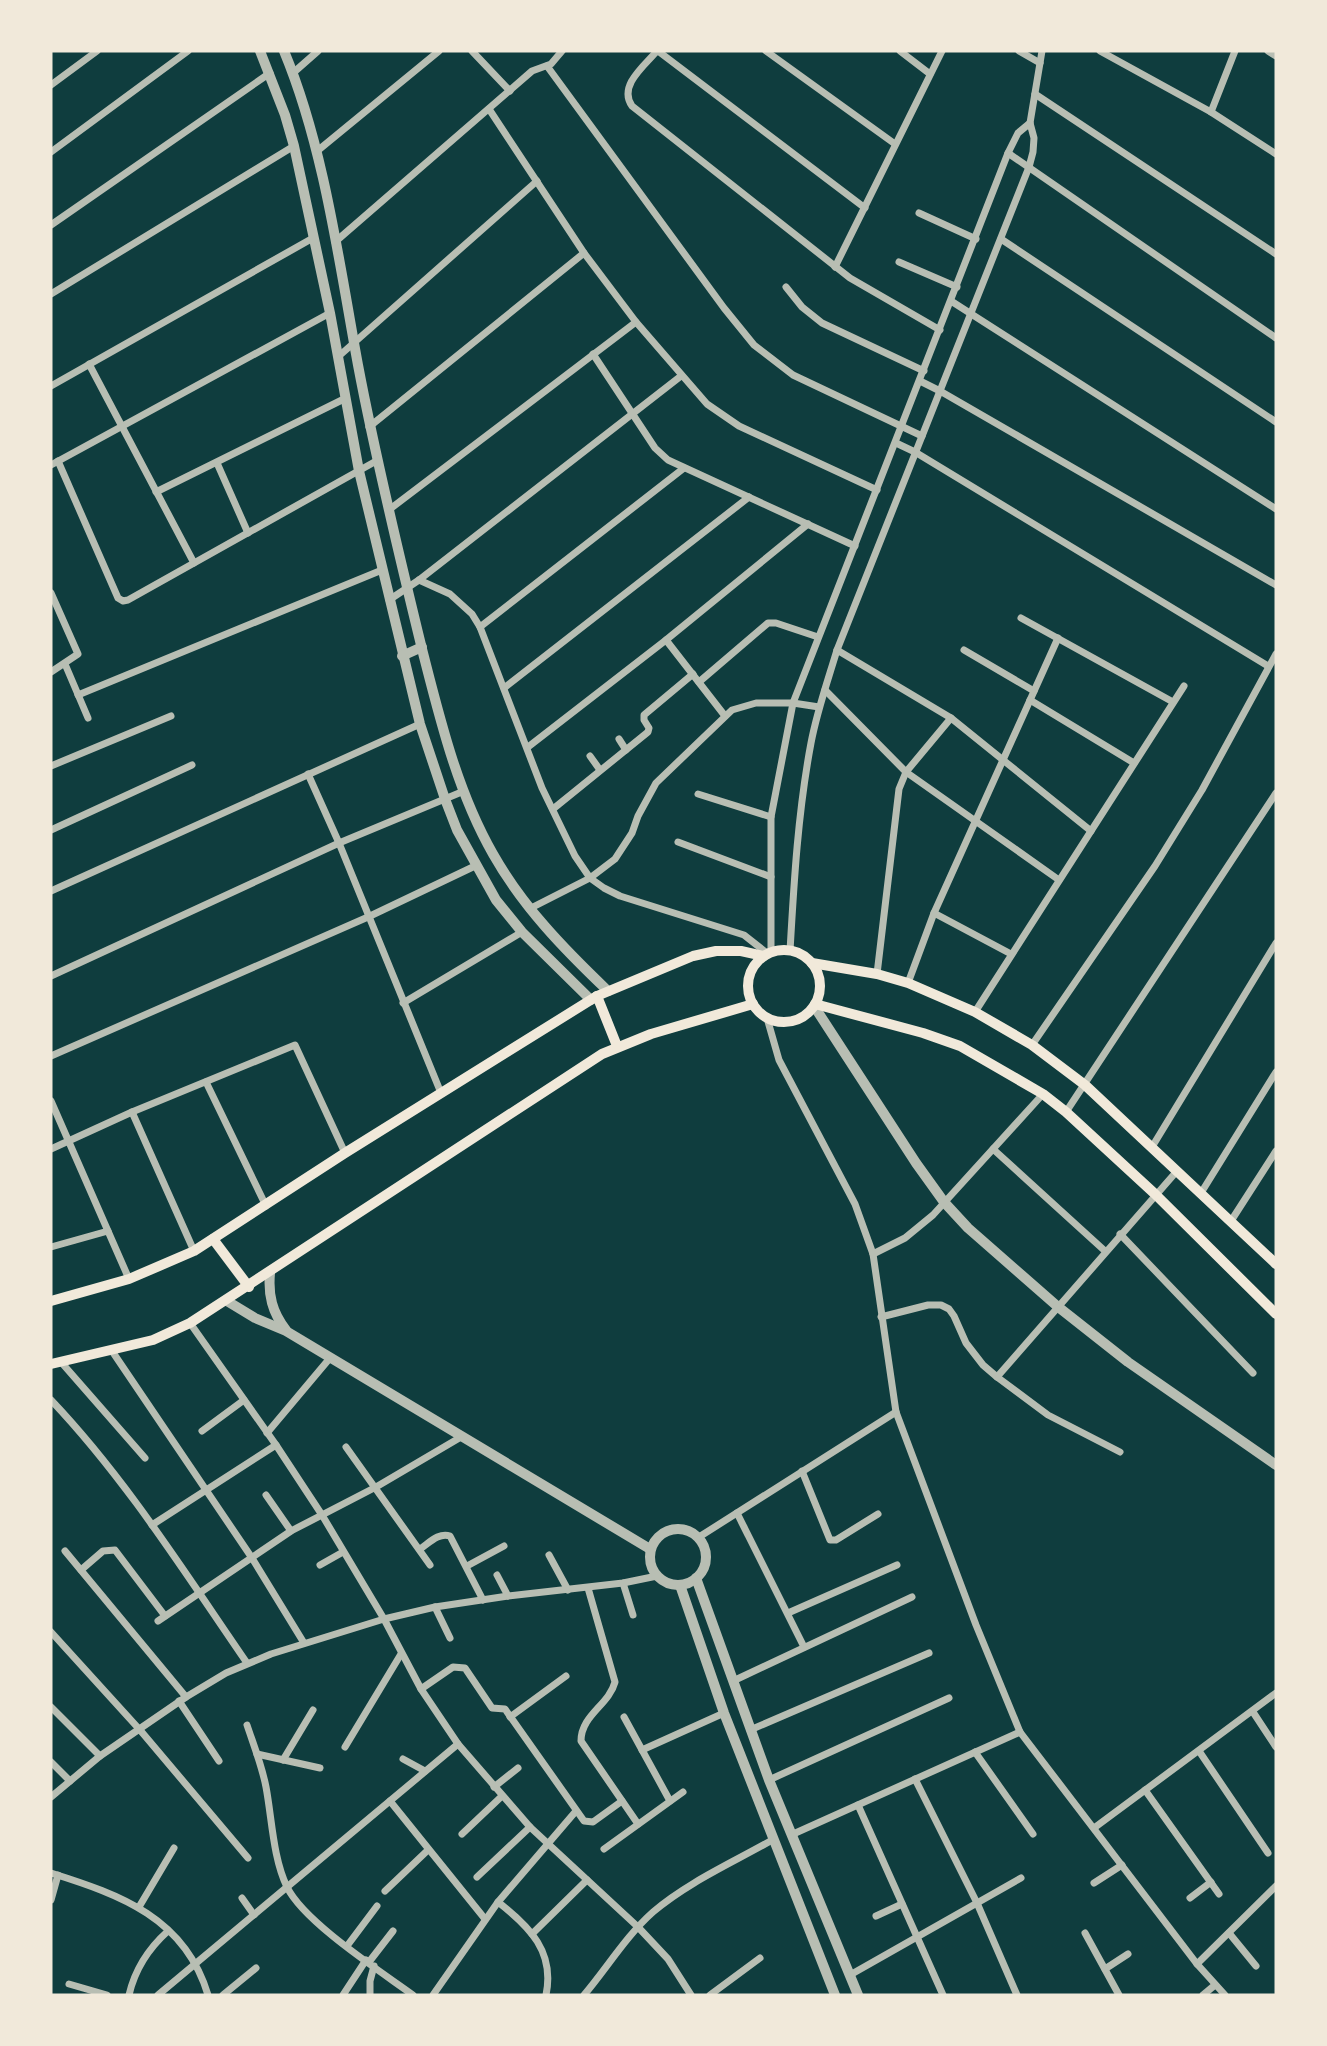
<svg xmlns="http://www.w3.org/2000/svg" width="1327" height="2046" viewBox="0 0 1327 2046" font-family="'Playfair Display',serif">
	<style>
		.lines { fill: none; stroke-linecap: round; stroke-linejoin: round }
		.minor { stroke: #b8beb3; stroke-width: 7 }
		.tertiary { stroke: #b8beb3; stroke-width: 10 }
		.secondary { stroke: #f1e9da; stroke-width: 10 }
	</style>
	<rect width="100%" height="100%" fill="#0f3d3e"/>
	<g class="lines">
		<g class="minor">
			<polyline points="472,51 510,91"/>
			<path d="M657,51C644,66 618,86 632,106L850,278L940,330"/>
			<polyline points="658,51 865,208"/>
			<polyline points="766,51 895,144"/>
			<polyline points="900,51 930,74"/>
			<polyline points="1019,51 1040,63"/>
			<polyline points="1100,51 1211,112 1276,154"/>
			<polyline points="1268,51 1276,56"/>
			<polyline points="547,66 724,308 754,345 793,375 922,436"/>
			<polyline points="293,73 318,51"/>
			<polyline points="51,85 97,51"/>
			<polyline points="1035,94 1276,254"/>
			<polyline points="489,109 584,253 636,322 707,404 739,426 877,490"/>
			<polyline points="1211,112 1235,51"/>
			<polyline points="51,152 188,51"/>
			<polyline points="316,152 439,51"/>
			<polyline points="1008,153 1276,338"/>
			<polyline points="919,213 976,239"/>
			<polyline points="51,225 270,73"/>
			<polyline points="1001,239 1276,422"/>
			<polyline points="335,242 532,71 551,64 562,51"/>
			<polyline points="899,262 957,287"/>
			<polyline points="835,267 942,51"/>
			<polyline points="786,287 802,307 822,323 924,371"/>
			<polyline points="51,294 294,146"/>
			<polyline points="951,301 1276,509"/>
			<polyline points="593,354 655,448 668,460 855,546"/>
			<polyline points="339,356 537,181"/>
			<polyline points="89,364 194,563"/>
			<polyline points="920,381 940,391 1276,585"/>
			<polyline points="51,386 313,238"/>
			<polyline points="369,427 584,253"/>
			<polyline points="896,443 915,452 1268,666"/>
			<polyline points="58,461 118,598 123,601 128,600 378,460"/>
			<polyline points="217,463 248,533"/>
			<polyline points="51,465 330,313"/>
			<polyline points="156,492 346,398"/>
			<polyline points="390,509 636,322"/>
			<polyline points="419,580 450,594 472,614 480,627 542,788 575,856 590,878 604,888 620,896 744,935 768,954"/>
			<polyline points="51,593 78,654 51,672"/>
			<polyline points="389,600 419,580 681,376"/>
			<polyline points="1021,618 1173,702"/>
			<polyline points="480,627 684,468"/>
			<polyline points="666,640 725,716"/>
			<polyline points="837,650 951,718 1091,831"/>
			<polyline points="964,650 1034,691"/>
			<polyline points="65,664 88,718"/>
			<polyline points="699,682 768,623 776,623 818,637"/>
			<polyline points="504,688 749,497"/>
			<polyline points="825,690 906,772 1059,880"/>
			<polyline points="78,695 382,570"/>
			<polyline points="1030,700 1134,763"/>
			<polyline points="619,739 626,750"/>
			<polyline points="528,747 666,640 808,524"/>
			<polyline points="590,756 600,770"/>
			<polyline points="51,766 171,716"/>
			<polyline points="308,774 339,843 441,1093"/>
			<polyline points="698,794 771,817"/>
			<polyline points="553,809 648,732 649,728 644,720 644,715 693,674"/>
			<polyline points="51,830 192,765"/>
			<polyline points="678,842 771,877"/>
			<polyline points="51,891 420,724"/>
			<polyline points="529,909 590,878 615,859 632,833 638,816 656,783 732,710 756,703 793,703 819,707"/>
			<polyline points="934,913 1011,954"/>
			<path d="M790,951C794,881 798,812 811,743C817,711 828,680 837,650L1029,167L1033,152L1034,138L1030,123L1042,51"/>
			<polyline points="771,953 771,817 793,703 1008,153 1018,133 1030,123"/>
			<polyline points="877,974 899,789 906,772 951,718"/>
			<polyline points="51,976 339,843 464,791"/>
			<polyline points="908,983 934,913 1058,638"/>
			<polyline points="403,1003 522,932"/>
			<polyline points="975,1012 1184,686"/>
			<polyline points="767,1018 779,1060 855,1204 873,1254 896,1412 976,1625 1020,1732 1197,1964 1225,1995"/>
			<polyline points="1032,1045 1155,866 1202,790 1276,654"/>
			<polyline points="51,1056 368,917 475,866"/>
			<polyline points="206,1082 266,1206"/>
			<polyline points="51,1101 129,1279"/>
			<polyline points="132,1112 194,1251"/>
			<polyline points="1066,1112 1276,793"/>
			<polyline points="1152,1147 1276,943"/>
			<polyline points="51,1149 132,1112 295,1045 345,1153"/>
			<polyline points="993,1149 1105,1251"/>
			<polyline points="1201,1193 1276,1072"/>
			<polyline points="1231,1221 1276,1151"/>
			<polyline points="1120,1234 1253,1373"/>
			<polyline points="51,1247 108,1231"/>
			<polyline points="873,1254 905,1238 933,1215 1043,1094"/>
			<polyline points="881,1317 928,1305 941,1305 949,1309 954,1316 966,1343 983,1365 997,1377 1048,1415 1120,1452"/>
			<polyline points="190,1323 276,1445 322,1515 384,1619 421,1689 458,1744 530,1827 638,1927 668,1959 691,1995"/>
			<polyline points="112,1351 252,1558 304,1643"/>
			<polyline points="61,1362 145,1458"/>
			<polyline points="997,1377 1177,1171"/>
			<path d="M51,1400C126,1479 185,1573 247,1663"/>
			<polyline points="202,1431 244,1400"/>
			<polyline points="267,1433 330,1358"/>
			<polyline points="346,1447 430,1565"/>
			<polyline points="802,1471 830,1540 836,1540 878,1514"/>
			<polyline points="266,1495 291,1531"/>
			<polyline points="737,1513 804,1647"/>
			<polyline points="152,1525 276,1445"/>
			<polyline points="699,1537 896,1412"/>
			<path d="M420,1549C429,1543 439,1532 450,1536L483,1600"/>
			<polyline points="65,1551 186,1697"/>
			<polyline points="549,1555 568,1590"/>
			<polyline points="320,1565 343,1552"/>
			<polyline points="467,1566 504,1546"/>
			<polyline points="81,1570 103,1551 115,1550 165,1616"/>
			<polyline points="497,1575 508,1596"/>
			<polyline points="623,1583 633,1615"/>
			<path d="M588,1588L615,1682C609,1705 581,1715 581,1741L638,1824"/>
			<polyline points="435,1607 450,1638"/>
			<polyline points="788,1613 897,1565"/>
			<polyline points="158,1621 291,1531 376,1487 461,1437"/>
			<polyline points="51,1632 140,1730 248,1858"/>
			<polyline points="733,1681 912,1597"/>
			<polyline points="421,1689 453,1667 465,1668 492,1708 505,1709 584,1821 593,1822 622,1801"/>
			<polyline points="179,1701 219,1761"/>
			<polyline points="51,1707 100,1756"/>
			<polyline points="1253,1712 1276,1747"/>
			<polyline points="510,1717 566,1676"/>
			<polyline points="624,1717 670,1801"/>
			<path d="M247,1725C254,1746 262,1766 266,1787C272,1819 273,1858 287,1887C304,1922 380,1971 413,1995"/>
			<polyline points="750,1730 929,1653"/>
			<polyline points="345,1747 401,1654"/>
			<polyline points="642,1750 724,1713"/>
			<polyline points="1199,1751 1268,1853"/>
			<polyline points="975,1752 1033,1834"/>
			<polyline points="257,1754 320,1768"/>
			<polyline points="403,1759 425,1771"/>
			<polyline points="283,1760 313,1710"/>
			<polyline points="51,1762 70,1781"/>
			<polyline points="915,1779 977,1903 1017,1995"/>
			<polyline points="769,1780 949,1698"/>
			<polyline points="494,1787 518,1768"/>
			<polyline points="1145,1790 1219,1894"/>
			<polyline points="51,1797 100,1756 186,1697 226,1673 271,1654 384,1619 435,1607 508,1596 623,1583 657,1576"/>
			<polyline points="390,1801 485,1919"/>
			<polyline points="858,1805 943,1995"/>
			<polyline points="1094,1828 1276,1693"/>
			<polyline points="462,1834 502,1796"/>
			<polyline points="791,1835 1020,1732"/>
			<polyline points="604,1849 683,1792"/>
			<path d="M51,1873C121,1895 185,1918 208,1995"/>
			<polyline points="477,1877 530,1827"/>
			<polyline points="1094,1883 1122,1865"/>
			<polyline points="385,1891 428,1850"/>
			<polyline points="242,1898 254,1915"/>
			<polyline points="1190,1898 1211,1882"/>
			<polyline points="51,1900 58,1875"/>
			<path d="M498,1902C530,1927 555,1952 546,1995"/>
			<polyline points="139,1907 174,1848"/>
			<polyline points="876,1916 902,1904"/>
			<polyline points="1085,1933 1119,1995"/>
			<polyline points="1229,1933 1256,1966"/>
			<polyline points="532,1934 587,1880"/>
			<polyline points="347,1946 377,1906"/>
			<polyline points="369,1962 393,1931"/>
			<polyline points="1197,1964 1276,1886"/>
			<polyline points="1105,1969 1128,1954"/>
			<polyline points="850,1975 1021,1878"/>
			<polyline points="69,1984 107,1995"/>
			<path d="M129,1995C135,1969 149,1948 168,1931"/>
			<polyline points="158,1995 458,1744"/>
			<polyline points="223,1995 256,1968"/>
			<polyline points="343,1995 366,1960"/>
			<polyline points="370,1995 370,1981 374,1966"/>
			<polyline points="433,1995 498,1902 576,1811"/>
			<path d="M584,1995C607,1968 626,1936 653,1912C688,1882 734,1862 774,1839"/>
			<polyline points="710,1995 760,1958"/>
			<polyline points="1203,1995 1215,1985"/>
		</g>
		<g class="tertiary">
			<polyline points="260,51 285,115 294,146 330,313 359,471 420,724 445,799 457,830 496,900 522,932 591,1000"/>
			<path d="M284,51C324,147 339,262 358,365C376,460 399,555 422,649C440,719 457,791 493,854C523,907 564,949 608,991"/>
			<polyline points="402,656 422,647"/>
			<polyline points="814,1006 916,1163 944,1202 968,1228 1057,1306 1128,1362 1276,1465"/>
			<path d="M270,1273C268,1295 272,1312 286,1330"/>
			<polyline points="227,1301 255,1318 286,1331 650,1549"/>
			<circle cx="678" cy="1557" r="28"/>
			<polyline points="696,1578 769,1780 858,1995"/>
			<polyline points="680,1585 724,1713 835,1995"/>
		</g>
		<g class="secondary">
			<circle cx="784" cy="986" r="36"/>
			<polyline points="812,963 877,974 908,983 975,1012 1032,1045 1085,1085 1276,1264"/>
			<polyline points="597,996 617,1046"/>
			<polyline points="815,1004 923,1033 960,1046 1043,1094 1066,1112 1155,1194 1276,1314"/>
			<polyline points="213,1239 249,1287"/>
			<polyline points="51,1301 129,1279 194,1251 345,1153 597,996 693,956 716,951 741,951 764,956"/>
			<polyline points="51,1364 153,1340 190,1323 602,1054 651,1034 753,1004"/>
		</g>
	</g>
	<rect width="1327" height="2046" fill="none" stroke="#f1e9da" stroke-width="105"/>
</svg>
